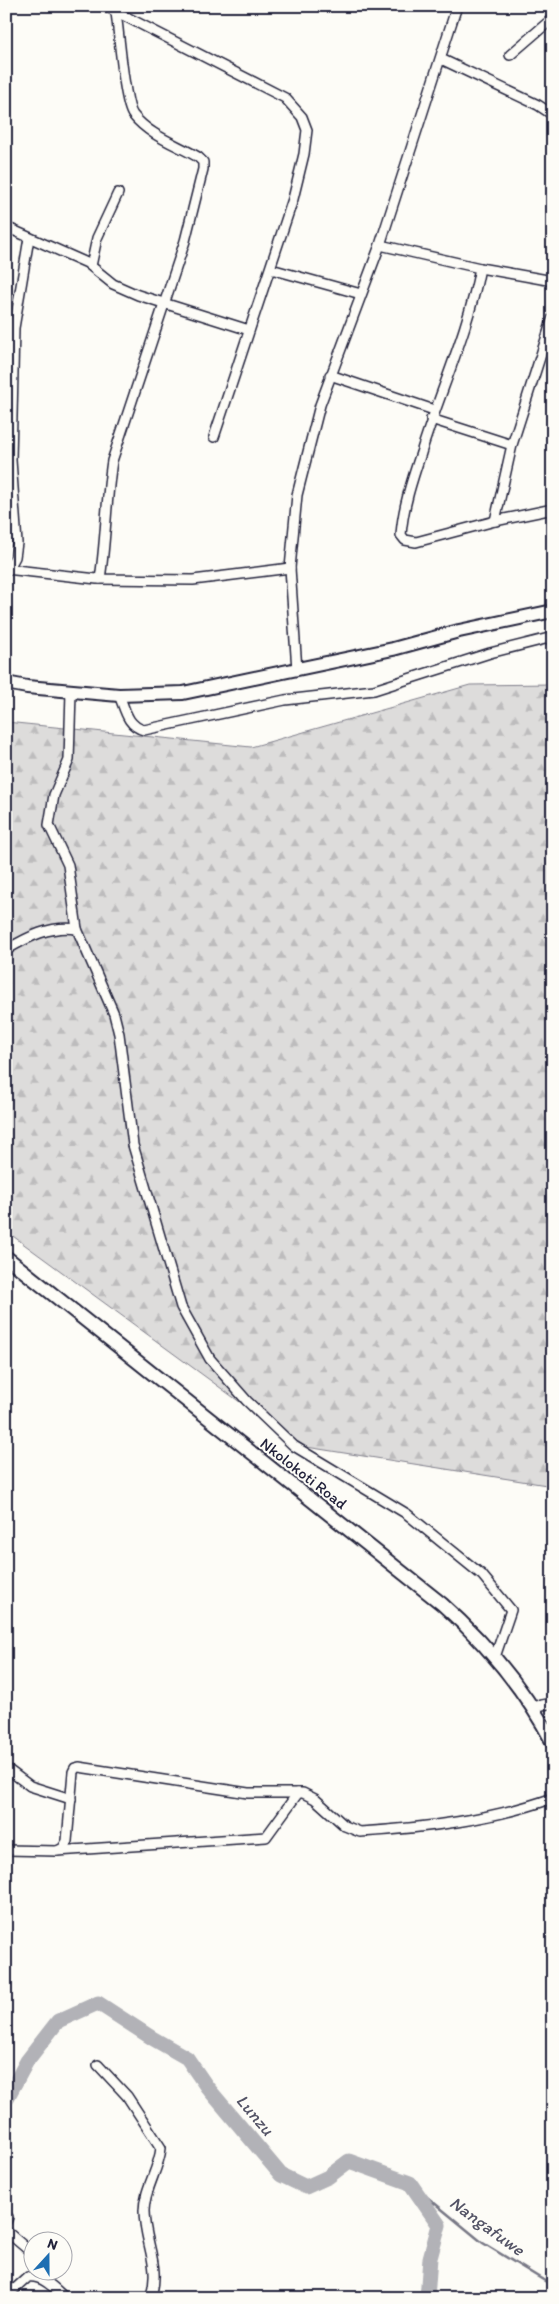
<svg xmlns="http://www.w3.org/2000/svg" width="559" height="2304" viewBox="0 0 559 2304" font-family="Itim,sans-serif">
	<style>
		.forest { fill: url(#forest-firs); stroke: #807f8b }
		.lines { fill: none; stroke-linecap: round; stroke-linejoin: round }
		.stream { stroke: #787885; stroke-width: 2.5 }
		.river { stroke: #b2b2b7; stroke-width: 15 }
		.minor-casing { stroke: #22223b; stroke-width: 12 }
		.secondary-casing { stroke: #22223b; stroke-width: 16 }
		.minor { stroke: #fdfcf7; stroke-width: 9 }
		.secondary { stroke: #fdfcf7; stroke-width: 12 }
		.labels { text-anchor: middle; stroke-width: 4; stroke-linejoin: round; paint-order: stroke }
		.street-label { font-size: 16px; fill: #22223b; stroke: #fdfcf7 }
		.water-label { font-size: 18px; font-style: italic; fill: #545466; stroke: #fdfcf7 }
	</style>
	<defs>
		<pattern id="forest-firs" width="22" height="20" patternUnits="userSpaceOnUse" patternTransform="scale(1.25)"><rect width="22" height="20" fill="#dddcdb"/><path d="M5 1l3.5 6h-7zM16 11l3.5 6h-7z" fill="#bdbcbd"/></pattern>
	</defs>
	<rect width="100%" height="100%" fill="#fdfcf7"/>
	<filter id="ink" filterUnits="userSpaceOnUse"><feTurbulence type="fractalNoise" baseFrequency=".02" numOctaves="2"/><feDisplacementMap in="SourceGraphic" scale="10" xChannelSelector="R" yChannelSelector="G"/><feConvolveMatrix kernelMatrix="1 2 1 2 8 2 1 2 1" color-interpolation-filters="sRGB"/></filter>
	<g filter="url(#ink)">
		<polygon class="forest" points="553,684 553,1486 300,1446 6,1231 6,722 251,747 470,685"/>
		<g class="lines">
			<polyline class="stream" points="410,2183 483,2243 553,2286"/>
			<polyline class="river" points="6,2100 27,2061 58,2021 98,2003 152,2038 187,2058 207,2087 281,2175 306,2187 328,2177 349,2161 410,2183 439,2225 430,2258 427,2298"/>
			<defs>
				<g id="minor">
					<polyline points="105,6 285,98 302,117 307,130 304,154 293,199 214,437"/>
					<polyline points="510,55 553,18"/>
					<polyline points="441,59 538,105 553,115"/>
					<polyline points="6,227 87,263 113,284 138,295 249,330"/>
					<polyline points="380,245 480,268 553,281"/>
					<polyline points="91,266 97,238 118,193"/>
					<path d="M480,268C468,332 440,391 421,453C412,480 403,507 401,535L405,540L416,542L495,521L553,509"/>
					<polyline points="271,269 361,294"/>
					<polyline points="330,375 434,410"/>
					<polyline points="431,419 512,445"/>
					<polyline points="495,521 512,445 553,317"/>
					<polyline points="6,569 97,579 193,580 290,568"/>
					<polyline points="8,570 15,557 17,543 11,460 14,328 29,238"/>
					<path d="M100,579C106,539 106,500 112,461L185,241L203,169V162L198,157C176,144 150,136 133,115C124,104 119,31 116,13"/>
					<polyline points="297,670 290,568 297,495 320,405 380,245 457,6"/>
					<polyline points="71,692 69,760 54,795 49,825 68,865 77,929"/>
					<path d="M119,695C125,709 127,726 144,730L285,700L374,690L490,653L553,637"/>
					<path d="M6,950C28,937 50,925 77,929L114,1014L119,1034L133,1145L181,1307L210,1359L247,1401L294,1446L407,1514L482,1575L511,1610L495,1657"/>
					<polyline points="531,1707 553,1703"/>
					<polyline points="6,1768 30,1786 71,1799"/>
					<polyline points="6,1850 57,1851 266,1837 298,1793"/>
					<path d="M57,1851L63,1848L67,1841L73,1772L75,1768L79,1767L248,1793H303L315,1799L345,1826L360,1832C425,1828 492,1820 553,1798"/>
					<path d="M98,2065L127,2096L161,2148C159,2170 144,2189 144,2211C144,2242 162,2268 150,2298"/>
					<polyline points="6,2222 8,2217"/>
					<polyline points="6,2231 32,2253"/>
					<path d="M6,2297L28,2277C43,2275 55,2289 65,2298"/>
				</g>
				<g id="secondary">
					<polyline points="6,683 27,687 119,695 183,693 393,649 459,631 553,611"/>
					<path d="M6,1257L442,1604C486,1643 525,1690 553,1743"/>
				</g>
			</defs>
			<use href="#minor" class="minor-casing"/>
			<use href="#secondary" class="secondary-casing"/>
			<use href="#minor" class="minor"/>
			<use href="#secondary" class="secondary"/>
		</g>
	</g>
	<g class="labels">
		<g class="street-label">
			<text transform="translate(304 1473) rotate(38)" y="6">Nkolokoti Road</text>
		</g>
		<g class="water-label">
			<text transform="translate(255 2115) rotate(50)" y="6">Lunzu</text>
			<text transform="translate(487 2226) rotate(36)" y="6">Nangafuwe</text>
		</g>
	</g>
	<rect width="559" height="2304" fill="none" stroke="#fdfcf7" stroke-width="25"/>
	<rect x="12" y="12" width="534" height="2279" fill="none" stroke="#22223b" stroke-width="2" filter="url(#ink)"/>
	<g transform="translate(48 2256) rotate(21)"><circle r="24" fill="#fdfcf7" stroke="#a5a5ac"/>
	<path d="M0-4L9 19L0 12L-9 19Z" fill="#1f6fb2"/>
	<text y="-8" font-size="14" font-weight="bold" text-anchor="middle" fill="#22223b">N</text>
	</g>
</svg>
